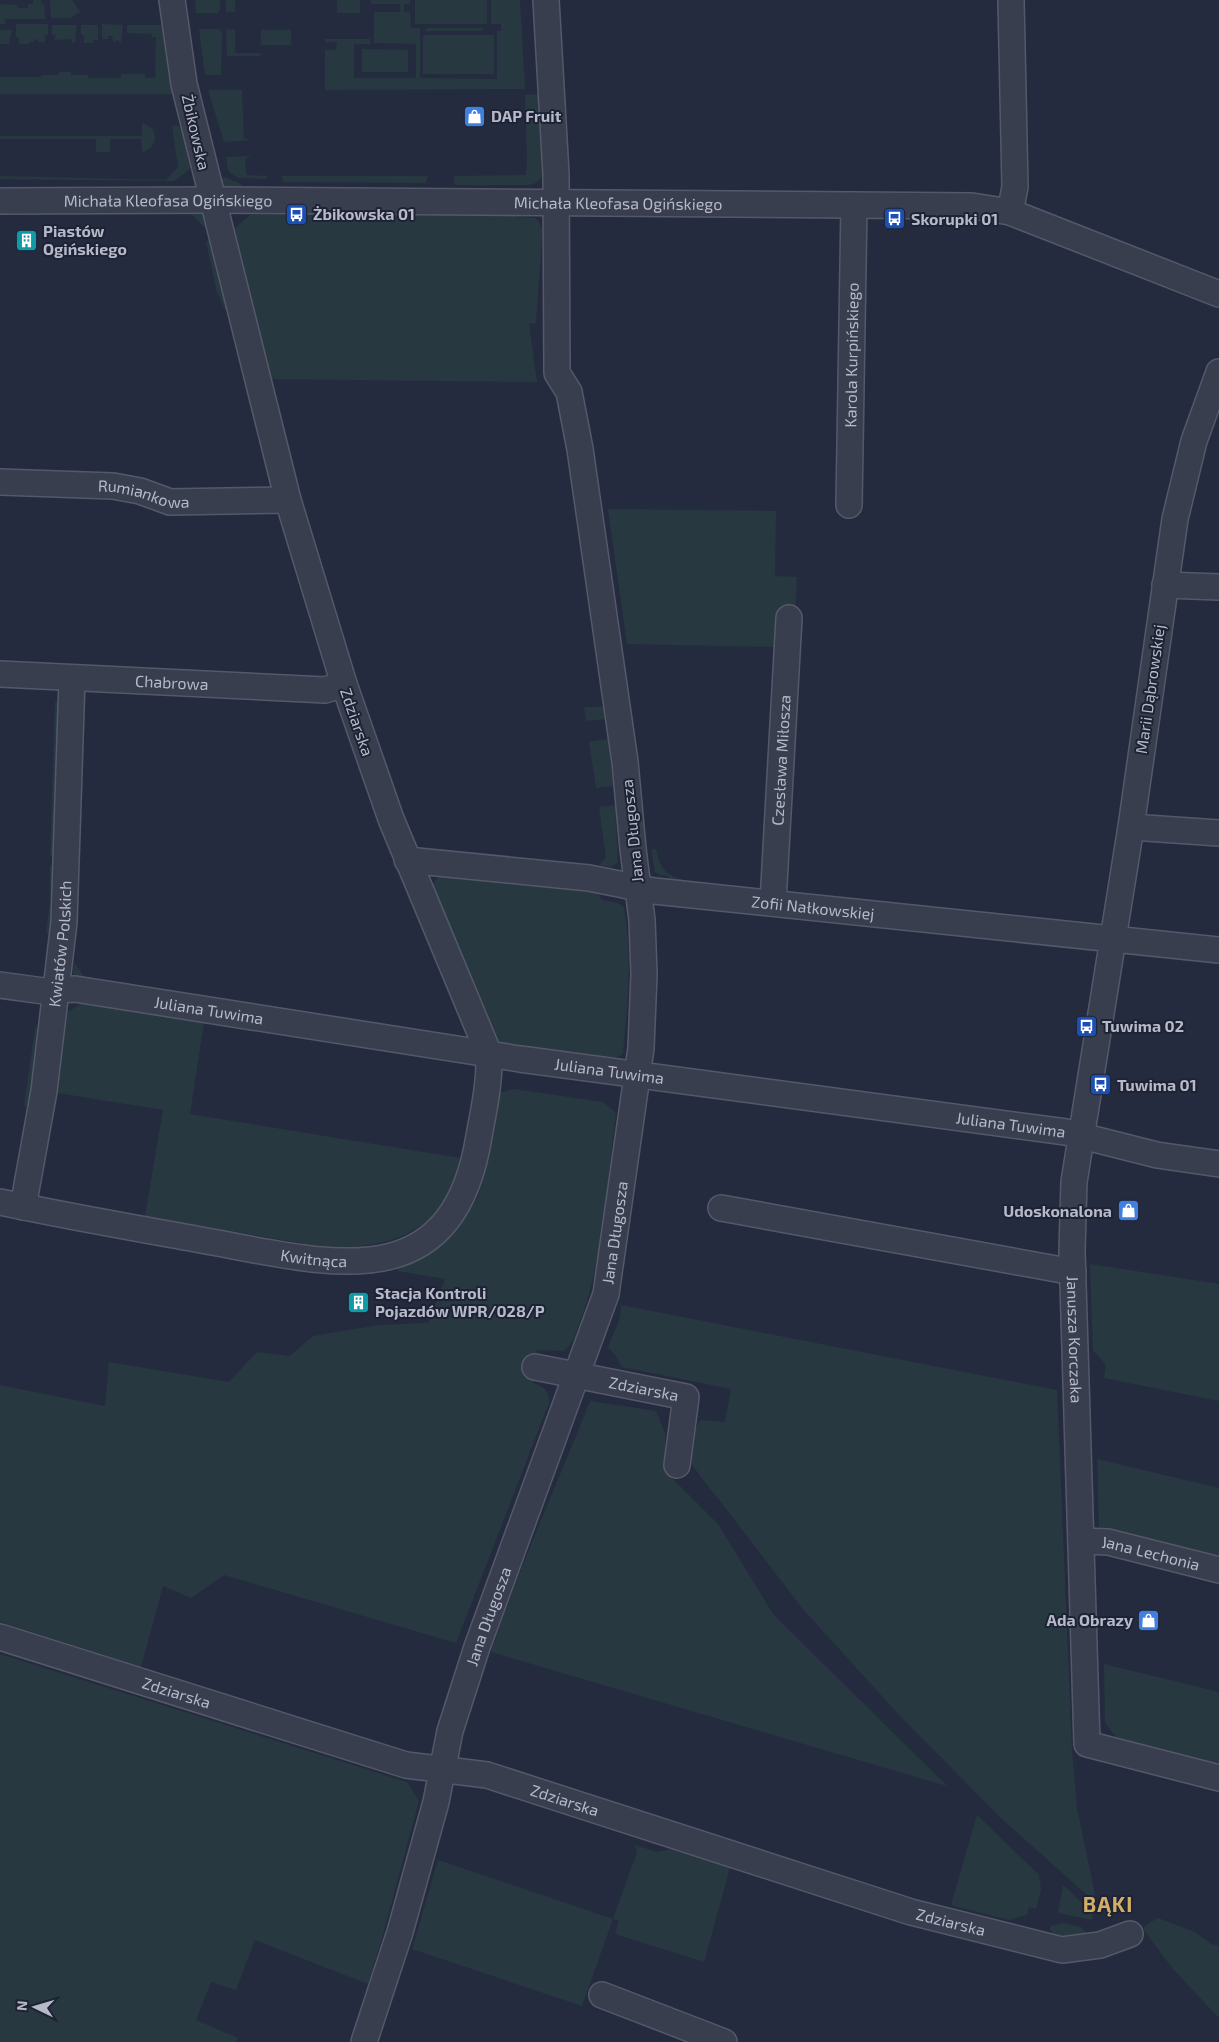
<svg xmlns="http://www.w3.org/2000/svg" width="1219" height="2042" viewBox="0 0 1219 2042" font-family="'Exo 2',sans-serif">
	<style>
		.green { fill: #273840 }
		.lines { fill: none; stroke-linecap: round; stroke-linejoin: round }
		.minor-casing { stroke: #54596a; stroke-width: 28 }
		.minor { stroke: #393e4f; stroke-width: 25 }
		.labels { text-anchor: middle; stroke-width: 4; stroke-linejoin: round; paint-order: stroke }
		.poi-label { font-size: 16px; font-weight: bold; fill: #b6b9ca; stroke: #1e2334; text-anchor: start }
		.street-label { font-size: 16px; fill: #b6b9ca; stroke: #1e2334 }
		.district-label { font-size: 21px; font-weight: bold; letter-spacing: 1px; fill: #d4ae67; stroke: #1e2334 }
	</style>
	<rect width="100%" height="100%" fill="#252b3f"/>
	<g class="green">
		<polygon points="33,0 41,0 41,4 44,5 45,19 5,19 5,24 0,24 0,4 17,5 18,8 28,8 28,4 33,4"/>
		<polygon points="50,0 72,0 80,12 71,18 51,18"/>
		<polygon points="195,0 220,0 220,10 218,13 196,13"/>
		<rect x="226" y="0" width="9" height="12"/>
		<rect x="337" y="0" width="23" height="13"/>
		<polygon points="371,0 410,0 410,4 404,4 404,11 410,12 411,28 420,28 420,78 497,79 497,31 501,31 501,24 491,24 491,0 520,0 525,89 325,90 325,50 336,50 337,42 325,42 325,39 370,39 371,44 354,44 354,78 416,78 416,44 374,43 374,12 400,12 400,4 371,4"/>
		<rect x="415" y="0" width="72" height="24"/>
		<polygon points="16,24 48,24 48,35 45,35 45,42 38,42 38,40 34,39 33,42 29,42 29,44 19,44 19,37 16,37"/>
		<polygon points="102,24 123,25 121,43 117,40 113,42 112,36 108,36 108,39 102,39"/>
		<polygon points="52,25 77,25 75,42 72,42 72,39 55,40 55,35 52,35"/>
		<polygon points="81,25 98,25 98,40 93,40 93,43 84,43 84,35 81,35"/>
		<polygon points="127,25 165,25 175,94 0,94 0,77 41,77 41,75 59,75 59,72 71,72 71,75 88,75 88,78 121,78 121,74 145,74 145,78 155,78 156,37 152,37 152,34 127,33"/>
		<rect x="426" y="28" width="57" height="3"/>
		<polygon points="199,29 219,29 222,32 221,75 205,75"/>
		<polygon points="226,29 235,30 235,53 261,53 260,56 227,56"/>
		<polygon points="0,30 12,30 9,44 0,44"/>
		<rect x="261" y="30" width="30" height="15"/>
		<rect x="423" y="35" width="71" height="39"/>
		<polygon points="362,49 408,50 408,72 362,72"/>
		<polygon points="208,90 242,90 244,138 250,140 224,142"/>
		<path d="M537,94L540,97L544,172C541,181 536,184 528,185H455L454,176L526,175L527,160L525,95Z"/>
		<path d="M142,123L152,128C158,139 154,149 142,152L141,139H110V152H96V139H0V136H142Z"/>
		<polygon points="172,125 183,127 193,166 175,181 0,179 0,176 166,180 178,167"/>
		<polygon points="251,156 245,159 246,175 267,176 267,179 238,178 228,171 226,157"/>
		<polygon points="282,176 428,176 426,183 283,182"/>
		<polygon points="225,177 241,184 243,191 224,189 214,178"/>
		<polygon points="283,187 423,188 421,190 285,189"/>
		<path d="M186,211L204,212L212,228L207,229C199,224 196,216 186,211Z"/>
		<polygon points="316,212 517,214 517,217 536,218 542,228 542,238 536,323 529,324 537,382 265,379 234,229 250,215 316,215"/>
		<polygon points="212,238 228,309 225,310 217,292 206,243 209,239"/>
		<polygon points="608,509 776,511 775,576 797,577 795,612 781,647 627,644"/>
		<polygon points="55,702 59,702 55,856 50,856"/>
		<polygon points="584,707 605,707 606,719 586,721"/>
		<polygon points="608,739 613,786 596,788 589,742"/>
		<polygon points="615,805 618,862 611,867 599,865 606,858 599,807"/>
		<path d="M656,849C659,864 665,877 682,879V882L671,881L668,876L660,875L655,872L651,850Z"/>
		<polygon points="50,866 54,866 51,933 46,933 50,903"/>
		<path d="M440,875L598,893L602,900L618,903L624,907C632,955 628,1005 623,1053C618,1059 612,1057 605,1056V1058L506,1044L499,1041L432,885Z"/>
		<polygon points="74,962 84,977 168,990 168,992 76,977 73,973"/>
		<path d="M81,1003L204,1022L190,1114L460,1158C448,1239 374,1254 305,1244L145,1216L163,1110L58,1093L67,1013Z"/>
		<polygon points="35,1028 39,1028 29,1107 24,1106"/>
		<path d="M514,1089L603,1102L616,1113C607,1183 604,1258 579,1325C575,1335 573,1344 564,1351L537,1350L533,1383C544,1387 549,1390 549,1403L456,1643L224,1575L191,1598L163,1586L141,1667L0,1622V1385L105,1406L109,1362L229,1382L257,1352L290,1356L313,1336L379,1325L428,1323L445,1279L398,1271L397,1267C430,1257 456,1235 472,1206C474,1203 477,1200 478,1196C488,1166 493,1127 499,1093Z"/>
		<polygon points="1090,1264 1219,1284 1219,1401 1104,1378 1106,1365 1093,1350"/>
		<path d="M621,1305L1057,1390L1072,1750L1077,1808L1097,1904L1001,1818L900,1716L802,1608L717,1497C704,1483 696,1467 682,1455L700,1420L725,1422L731,1389L622,1367L616,1356L608,1347L620,1318Z"/>
		<path d="M590,1401L656,1411L665,1433V1471L718,1524L773,1614L947,1786L491,1652C519,1567 557,1485 590,1401Z"/>
		<polygon points="1097,1459 1219,1488 1219,1560 1099,1529"/>
		<polygon points="0,1654 407,1782 419,1801 382,1938 368,1984 255,1940 236,1990 211,1982 196,2020 238,2038 236,2042 0,2042"/>
		<polygon points="1104,1664 1219,1692 1219,1773 1157,1749 1118,1739 1105,1723"/>
		<polygon points="977,1815 1039,1875 1041,1890 1036,1909 1029,1907 1027,1915 1009,1920 951,1905"/>
		<polygon points="635,1845 657,1852 671,1849 730,1868 704,1962 615,1934 619,1921 613,1919 582,2006 412,1949 438,1860 613,1919 637,1852"/>
		<polygon points="1063,1885 1093,1913 1092,1920 1058,1913"/>
		<polygon points="1158,1918 1195,1932 1211,1944 1219,1946 1219,2018 1173,1969 1143,1929 1146,1925"/>
		<path d="M1063,1923L1081,1927L1088,1935C1075,1937 1052,1945 1050,1926Z"/>
	</g>
	<g class="lines">
		<defs>
			<g id="minor">
				<path id="s1" d="M0,201L213,200L972,206L1010,212L1219,294"/>
				<polyline points="1010,212 1015,187 1011,0"/>
				<path id="s2" d="M1219,372L1194,441L1175,519L1131,827L1081,1138L1074,1182L1072,1251L1087,1744L1219,1778"/>
				<path id="s3" d="M0,482L113,486L140,491L170,502L288,500"/>
				<path id="s4" d="M849,505L854,205"/>
				<polyline points="1165,585 1219,587"/>
				<path id="s5" d="M0,674L325,690L344,684"/>
				<polyline points="1131,827 1219,833"/>
				<path id="s6" d="M407,860L589,878L654,891L1219,950"/>
				<path id="s7" d="M773,902L789,618"/>
				<path id="s8" d="M0,985L44,991L75,989L520,1059L1066,1132L1157,1155L1219,1164"/>
				<path id="s9" d="M0,1202C70,1217 141,1229 212,1242C332,1264 453,1299 479,1136C484,1109 490,1082 489,1054L391,819L344,684L288,500L184,84L172,0"/>
				<path id="s10" d="M23,1207L44,1091L64,922L72,679"/>
				<polyline points="721,1208 1073,1272"/>
				<path id="s11" d="M535,1367L686,1397L677,1465"/>
				<path id="s12" d="M1081,1541L1108,1542L1219,1570"/>
				<path id="s13" d="M0,1637L406,1765L487,1775L911,1912L1062,1950L1100,1945L1130,1934"/>
				<polyline points="602,1995 724,2042"/>
				<path id="s14" d="M364,2042L400,1932L436,1802L450,1731L477,1647L606,1294L641,1048L644,974L642,920L633,849L625,762L580,449L569,392L557,373L556,174L546,0"/>
			</g>
		</defs>
		<use href="#minor" class="minor-casing"/>
		<use href="#minor" class="minor"/>
	</g>
	<defs>
		<symbol id="shop-square" viewBox="-11 -11 22 22"><rect x="-9" y="-9" width="18" height="18" rx="4" fill="#3f7fe0" stroke="#1e2334"/><path d="M-5-2.5h2.3a2.7 3.5 0 0 1 5.4 0H5L5.5 6h-11ZM-1.5-2.5h3a1.5 2.3 0 0 0-3 0Z" fill="#fff"/></symbol>
		<symbol id="bus-square" viewBox="-11 -11 22 22"><rect x="-9" y="-9" width="18" height="18" rx="4" fill="#1a4fb4" stroke="#1e2334"/><path d="M-5-6H5V4H4V6H2V4H-2V6H-4V4H-5ZM-3.5-4V0h7V-4ZM-3.5 1.2v1.5H-2V1.2ZM2 1.2v1.5H3.5V1.2Z" fill="#fff"/></symbol>
		<symbol id="building-square" viewBox="-11 -11 22 22"><rect x="-9" y="-9" width="18" height="18" rx="4" fill="#0f9aa8" stroke="#1e2334"/><path d="M-4-6H4V6H1V3H-1V6H-4ZM-2.5-4.3h1.7v1.8h-1.7ZM.8-4.3h1.7v1.8H.8ZM-2.5-1h1.7V.8h-1.7ZM.8-1h1.7V.8H.8Z" fill="#fff"/></symbol>
	</defs>
	<g fill-rule="evenodd">
		<use href="#shop-square" x="462" y="104" width="25" height="25"/>
		<use href="#bus-square" x="284" y="202" width="25" height="25"/>
		<use href="#bus-square" x="882" y="206" width="25" height="25"/>
		<use href="#building-square" x="14" y="228" width="25" height="25"/>
		<use href="#bus-square" x="1074" y="1014" width="25" height="25"/>
		<use href="#bus-square" x="1088" y="1072" width="25" height="25"/>
		<use href="#shop-square" x="1116" y="1198" width="25" height="25"/>
		<use href="#building-square" x="346" y="1290" width="25" height="25"/>
		<use href="#shop-square" x="1136" y="1608" width="25" height="25"/>
	</g>
	<g class="labels">
		<g class="poi-label">
			<text x="491" y="122">DAP Fruit</text>
			<text x="313" y="220">Żbikowska 01</text>
			<text x="911" y="225">Skorupki 01</text>
			<text x="43" y="237">Piastów<tspan x="43" dy="18">Ogińskiego</tspan></text>
			<text x="1102" y="1032">Tuwima 02</text>
			<text x="1117" y="1091">Tuwima 01</text>
			<text x="1112" y="1217" text-anchor="end">Udoskonalona</text>
			<text x="375" y="1299">Stacja Kontroli<tspan x="375" dy="18">Pojazdów WPR/028/P</tspan></text>
			<text x="1133" y="1626" text-anchor="end">Ada Obrazy</text>
		</g>
		<g class="street-label">
			<text transform="translate(196 132) rotate(77)" y="6">Żbikowska</text>
			<text dy="6" stroke="none"><textPath href="#s1" startOffset="168">Michała Kleofasa Ogińskiego</textPath></text>
			<text dy="6" stroke="none"><textPath href="#s1" startOffset="618">Michała Kleofasa Ogińskiego</textPath></text>
			<text dy="6" stroke="none"><textPath href="#s4" startOffset="150">Karola Kurpińskiego</textPath></text>
			<text dy="6" stroke="none"><textPath href="#s3" startOffset="145">Rumiankowa</textPath></text>
			<text dy="6" stroke="none"><textPath href="#s5" startOffset="172">Chabrowa</textPath></text>
			<text transform="translate(1150 689) rotate(-82)" y="6">Marii Dąbrowskiej</text>
			<text transform="translate(357 722) rotate(71)" y="6">Zdziarska</text>
			<text dy="6" stroke="none"><textPath href="#s7" startOffset="142">Czesława Miłosza</textPath></text>
			<text transform="translate(632 831) rotate(-96)" y="6">Jana Długosza</text>
			<text dy="6" stroke="none"><textPath href="#s6" startOffset="409">Zofii Nałkowskiej</textPath></text>
			<text dy="6" stroke="none"><textPath href="#s10" startOffset="266">Kwiatów Polskich</textPath></text>
			<text dy="6" stroke="none"><textPath href="#s8" startOffset="211">Juliana Tuwima</textPath></text>
			<text dy="6" stroke="none"><textPath href="#s8" startOffset="616">Juliana Tuwima</textPath></text>
			<text dy="6" stroke="none"><textPath href="#s8" startOffset="1021">Juliana Tuwima</textPath></text>
			<text dy="6" stroke="none"><textPath href="#s14" startOffset="849">Jana Długosza</textPath></text>
			<text dy="6" stroke="none"><textPath href="#s9" startOffset="319">Kwitnąca</textPath></text>
			<text dy="6" stroke="none"><textPath href="#s2" startOffset="982">Janusza Korczaka</textPath></text>
			<text dy="6" stroke="none"><textPath href="#s11" startOffset="111">Zdziarska</textPath></text>
			<text dy="6" stroke="none"><textPath href="#s12" startOffset="71">Jana Lechonia</textPath></text>
			<text dy="6" stroke="none"><textPath href="#s14" startOffset="444">Jana Długosza</textPath></text>
			<text dy="6" stroke="none"><textPath href="#s13" startOffset="185">Zdziarska</textPath></text>
			<text dy="6" stroke="none"><textPath href="#s13" startOffset="589">Zdziarska</textPath></text>
			<text dy="6" stroke="none"><textPath href="#s13" startOffset="994">Zdziarska</textPath></text>
		</g>
		<g class="district-label">
			<text x="1108" y="1912">BĄKI</text>
		</g>
	</g>
	<g transform="translate(35 2007) rotate(275)" stroke="#1e2334" stroke-width="4" paint-order="stroke">
	<path d="M0-4L9 19L0 12L-9 19Z" fill="#b6b9ca"/>
	<text y="-8" font-size="14" font-weight="bold" text-anchor="middle" fill="#b6b9ca">N</text>
	</g>
</svg>
